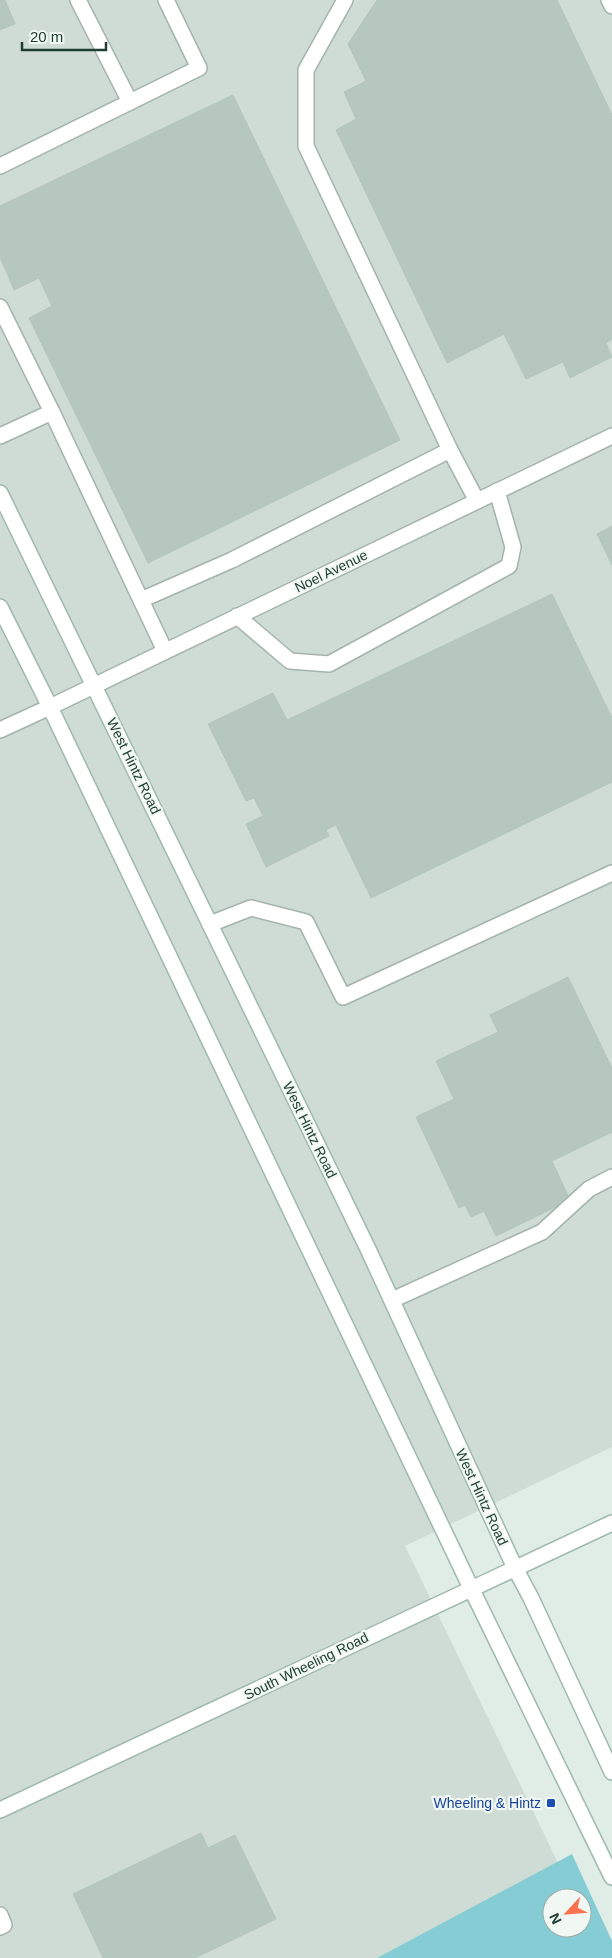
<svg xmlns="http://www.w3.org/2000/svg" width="612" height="1958" viewBox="0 0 612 1958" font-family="Arial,sans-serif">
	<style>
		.built { fill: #cfdcd5 }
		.water { fill: #85ccd5; fill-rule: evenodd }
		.building { fill: #b6c7bf; stroke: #b2c6bd }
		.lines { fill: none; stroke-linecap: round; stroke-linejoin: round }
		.lane-casing { stroke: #a3b4ad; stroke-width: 18 }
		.street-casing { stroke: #a3b4ad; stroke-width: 18 }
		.secondary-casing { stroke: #9eb9ae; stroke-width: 18 }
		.lane { stroke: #fff; stroke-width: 15 }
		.street { stroke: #fff; stroke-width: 15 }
		.secondary { stroke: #fff; stroke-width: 15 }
		.transit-dot { fill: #1a4fb4; stroke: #f1f8f4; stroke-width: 2 }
		.labels { text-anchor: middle; stroke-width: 4.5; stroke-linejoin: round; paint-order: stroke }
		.street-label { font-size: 14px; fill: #203e34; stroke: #f1f8f4 }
		.transit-label { font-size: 14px; fill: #164399; stroke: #f1f8f4; text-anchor: end }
	</style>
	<rect width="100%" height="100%" fill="#e0ece6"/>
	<polygon class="built" points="0,0 612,0 612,1447 405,1546 575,1898 552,1898 552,1928 582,1928 604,1958 0,1958"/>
	<path class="water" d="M572,1854L612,1941V1958H377ZM552,1898H582V1928H552Z"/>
	<g class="building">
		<polygon points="0,0 5,0 15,24 0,30"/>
		<polygon points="377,0 557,0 612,115 612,339 606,343 612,357 570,378 563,362 526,379 504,334 447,363 336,130 356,119 344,92 366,81 348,44"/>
		<polygon points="233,95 400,440 148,563 29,318 52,306 39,278 14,290 0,257 0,206"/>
		<polygon points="612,526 612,565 597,534"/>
		<polygon points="552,594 612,718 612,782 371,898 336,825 326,830 329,836 266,867 246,824 263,816 254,798 246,801 208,724 273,693 287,720"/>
		<polygon points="568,977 612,1068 612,1132 552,1161 570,1200 496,1236 484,1211 471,1217 465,1205 459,1208 416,1117 454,1099 436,1061 498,1032 490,1015"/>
		<polygon points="201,1833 208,1848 235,1835 276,1919 195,1958 103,1958 73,1894"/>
	</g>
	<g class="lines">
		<defs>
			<g id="lane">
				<polyline points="78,0 130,102"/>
				<polyline points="609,0 612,6"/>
				<polyline points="0,166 199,68 166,0"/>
				<polyline points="0,307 52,412 0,436"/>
				<polyline points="52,412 165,651"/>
				<polyline points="450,450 477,501"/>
				<polyline points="141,600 232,560 450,450 306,146 306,70 345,0"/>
				<polyline points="237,616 290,661 329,664 509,566 513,547 497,491"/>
				<polyline points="0,730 50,707"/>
				<polyline points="210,924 251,908 306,922 343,997 612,873"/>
				<polyline points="392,1300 542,1232 589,1189 612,1177"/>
				<polyline points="0,1915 4,1925 0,1927"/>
			</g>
			<polyline id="street" points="50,707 612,436"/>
			<g id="secondary">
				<polyline points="0,493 368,1249 515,1568 531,1598 612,1772"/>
				<polyline points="0,607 50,707 471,1588 612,1877"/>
				<polyline points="0,1810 612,1523"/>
			</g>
		</defs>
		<use href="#lane" class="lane-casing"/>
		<use href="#street" class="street-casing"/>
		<use href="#secondary" class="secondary-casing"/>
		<use href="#lane" class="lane"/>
		<use href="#street" class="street"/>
		<use href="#secondary" class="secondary"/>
	</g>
	<rect class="transit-dot" x="546" y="1798" width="10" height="10" rx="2.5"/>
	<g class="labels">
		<g class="street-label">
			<text transform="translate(331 571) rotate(-26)" y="5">Noel Avenue</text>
			<text transform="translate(134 766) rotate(64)" y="5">West Hintz Road</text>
			<text transform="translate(310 1130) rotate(64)" y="5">West Hintz Road</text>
			<text transform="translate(482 1497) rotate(65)" y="5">West Hintz Road</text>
			<text transform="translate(306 1666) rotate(-26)" y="5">South Wheeling Road</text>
		</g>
		<g class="transit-label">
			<text x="541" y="1808">Wheeling &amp; Hintz</text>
		</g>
	</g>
	<g transform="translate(567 1913) rotate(244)"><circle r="24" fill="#f1f8f4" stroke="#9daea7"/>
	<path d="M0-4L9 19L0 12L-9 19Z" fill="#fa7351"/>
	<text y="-8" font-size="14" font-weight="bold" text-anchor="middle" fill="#203e34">N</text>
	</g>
	<path d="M22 42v8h84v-8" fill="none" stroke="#203e34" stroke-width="2.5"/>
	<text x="30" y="42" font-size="15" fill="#203e34" stroke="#f1f8f4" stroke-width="4" paint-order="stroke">20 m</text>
</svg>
